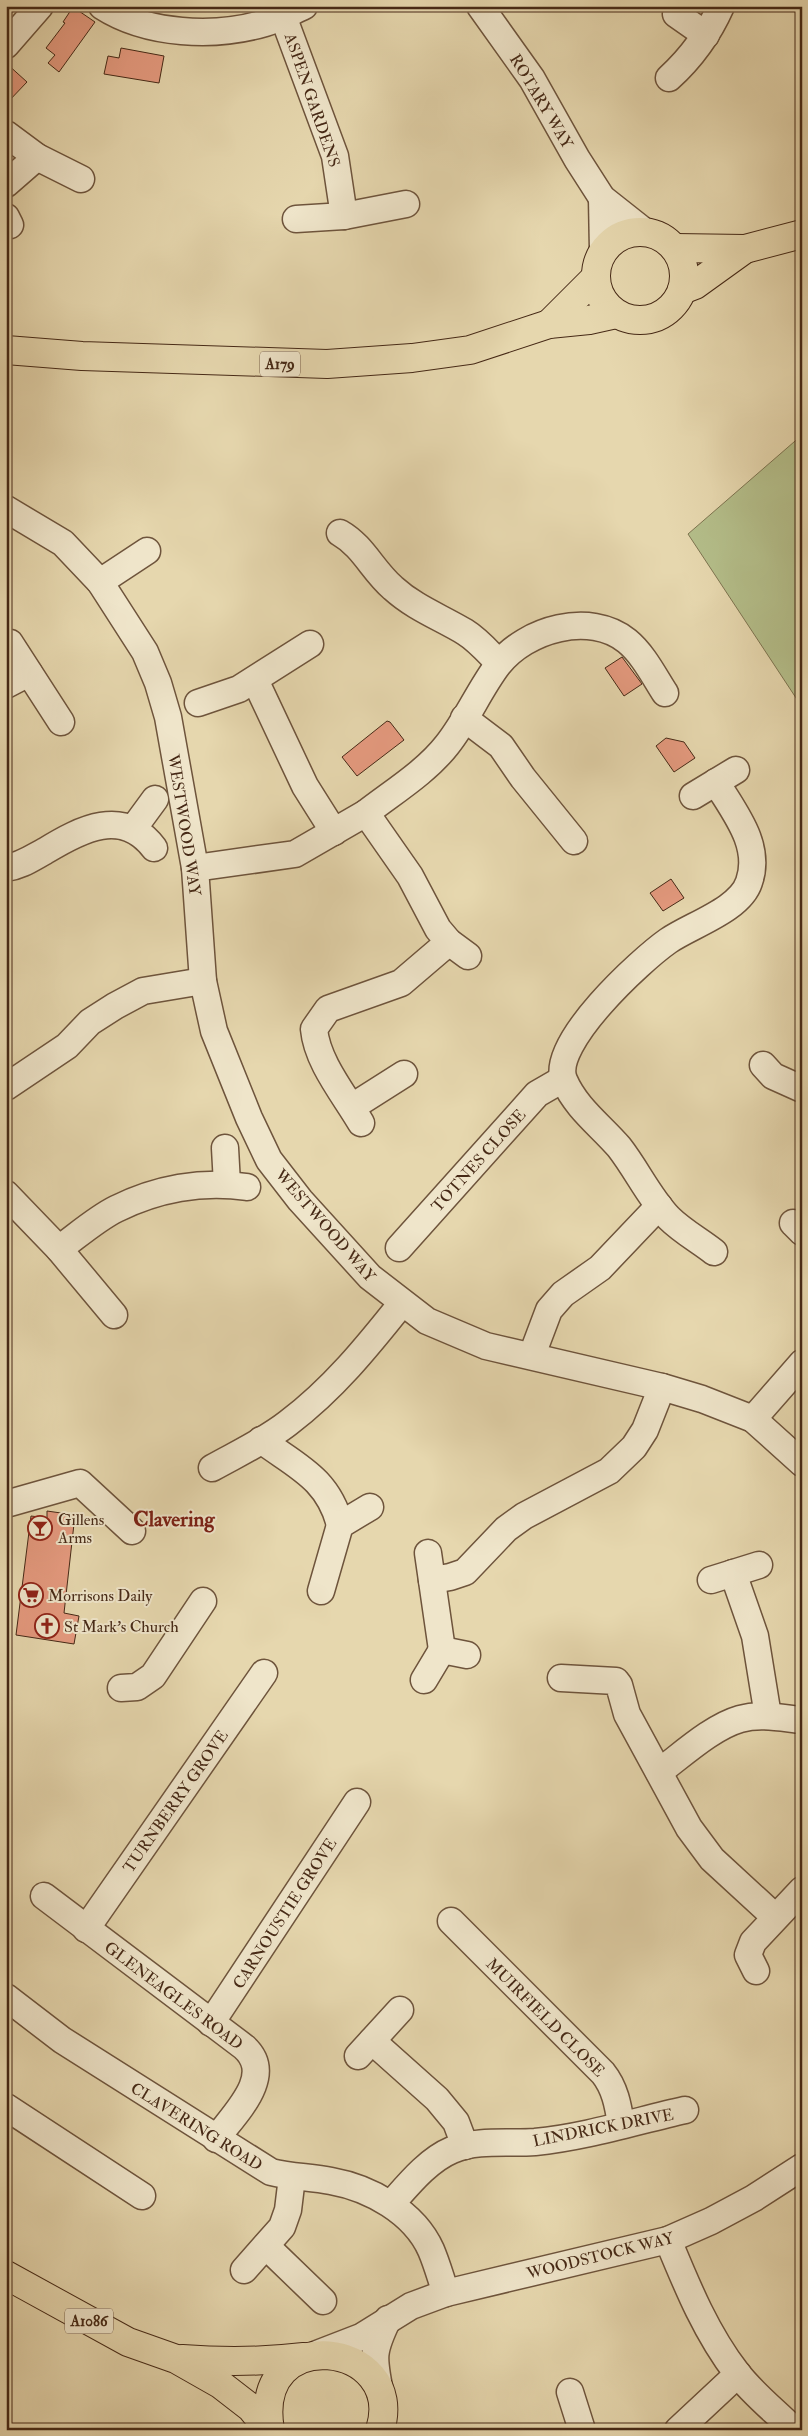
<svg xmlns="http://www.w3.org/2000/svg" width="808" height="2436" viewBox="0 0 808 2436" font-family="'IM FELL Double Pica',serif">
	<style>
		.green { fill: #b4be8a; stroke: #7d7450 }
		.building { fill: #e59a7f; stroke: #462916 }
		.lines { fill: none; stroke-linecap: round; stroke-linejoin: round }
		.minor-casing { stroke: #6e543c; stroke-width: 29 }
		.major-casing { stroke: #462916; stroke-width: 30 }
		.highway-casing { stroke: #462916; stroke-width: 30 }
		.minor { stroke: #efe5ca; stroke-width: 26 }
		.major { stroke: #e6d7ae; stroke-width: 28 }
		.highway { stroke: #e6d7ae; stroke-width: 28 }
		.labels { text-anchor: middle; stroke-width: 4; stroke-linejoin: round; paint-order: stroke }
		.shield { fill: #efe5ca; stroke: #79614c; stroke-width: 1 }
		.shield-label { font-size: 15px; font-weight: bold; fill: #462916 }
		.street-label { font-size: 16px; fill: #462916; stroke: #efe5ca }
		.poi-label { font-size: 16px; fill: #462916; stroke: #efe5ca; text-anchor: start }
		.district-label { font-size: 21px; font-weight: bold; fill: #7a1f14; stroke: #efe5ca }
	</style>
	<rect width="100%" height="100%" fill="#e6d7ae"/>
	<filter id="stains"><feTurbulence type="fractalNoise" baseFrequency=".004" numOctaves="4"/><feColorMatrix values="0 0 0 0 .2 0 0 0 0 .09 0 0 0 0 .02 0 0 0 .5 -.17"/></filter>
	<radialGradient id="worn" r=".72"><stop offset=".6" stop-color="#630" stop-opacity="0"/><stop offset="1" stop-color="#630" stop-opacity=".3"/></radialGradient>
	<polygon class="green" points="802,435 802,707 688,534"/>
	<g class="building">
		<polygon points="73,7 95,22 59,72 48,63 55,55 46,48 65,23 63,22"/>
		<polygon points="121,48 164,56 159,83 104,74 108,56 119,58"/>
		<polygon points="6,63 27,82 6,104"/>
		<polygon points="622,657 642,684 624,696 605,668"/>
		<polygon points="387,721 390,722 404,740 357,776 342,757"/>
		<polygon points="666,738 684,742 695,758 674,772 656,746"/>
		<polygon points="671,879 684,898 663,911 650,893"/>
		<polygon points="47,1511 75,1515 64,1613 79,1616 74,1644 16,1635 31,1516 47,1518"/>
	</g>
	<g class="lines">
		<defs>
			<g id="minor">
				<path d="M102,6C147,35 215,38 265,23C279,19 291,12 304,6"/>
				<polyline points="480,6 532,79 577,159 602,198 645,232"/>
				<polyline points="676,14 706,35"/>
				<polyline points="283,16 335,156 344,216"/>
				<polyline points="6,45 40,6"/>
				<path d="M669,78C691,58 709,33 721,6"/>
				<polyline points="6,134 37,157 81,179"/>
				<polyline points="6,184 37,157"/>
				<polyline points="602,198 603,251"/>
				<polyline points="6,217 10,225"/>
				<polyline points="296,219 344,216 406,204"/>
				<polyline points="6,509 63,543 100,582 145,652 158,683 168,717 195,868 203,981 214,1031 249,1118 269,1160 300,1200 370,1277 427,1321 486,1346 662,1387 702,1399 753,1419 802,1463"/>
				<path d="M340,533C363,546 373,571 393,588C415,608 440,617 465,632C478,640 489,653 499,663"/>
				<polyline points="100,582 147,551"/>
				<polyline points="10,643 61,722"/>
				<polyline points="255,680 305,786 334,832"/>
				<polyline points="6,685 29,673"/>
				<polyline points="198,703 239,689 310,644"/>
				<polyline points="464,718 501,746 523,778 574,841"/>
				<polyline points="693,796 736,770"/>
				<path d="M366,813C393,792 426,772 447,745C467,720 479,690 498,665C526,629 590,611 627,641C643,654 654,676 665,693"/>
				<polyline points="133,829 155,799"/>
				<path d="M6,868C21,866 32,858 45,851C81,829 123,807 154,848"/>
				<polyline points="195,868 295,854 366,813 410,876 438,929 449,942 468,956"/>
				<polyline points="763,1065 773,1076 802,1089"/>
				<polyline points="6,1087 67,1046 90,1022 115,1006 143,991 203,981"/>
				<polyline points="352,1107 404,1074"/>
				<path d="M361,1123C344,1094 317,1062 314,1029L328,1009L401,983L449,942"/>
				<polyline points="225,1148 227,1184"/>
				<polyline points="6,1194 59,1249 114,1315"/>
				<polyline points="793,1223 802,1232"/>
				<polyline points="399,1248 537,1094 563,1079"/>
				<path d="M59,1249C77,1236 96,1219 116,1209C156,1189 202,1180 247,1187"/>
				<path d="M714,1252C700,1241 682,1231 669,1218C649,1197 637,1170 619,1147C600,1125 576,1108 564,1080C549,1044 641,960 668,941C691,925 740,910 749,882C762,845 734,812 716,782"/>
				<polyline points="532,1355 549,1310 563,1294 600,1268 659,1206"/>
				<polyline points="753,1419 802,1363"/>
				<path d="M261,1440C296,1466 328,1478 340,1525"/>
				<path d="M212,1468C237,1454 265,1441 288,1423C333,1389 367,1347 402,1303"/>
				<polyline points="6,1504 80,1483 132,1531"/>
				<polyline points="428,1553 442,1650"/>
				<polyline points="733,1573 755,1636 768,1716"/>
				<polyline points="432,1580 450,1577 465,1572 506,1529 524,1516 609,1471 634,1447 645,1430 662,1387"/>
				<polyline points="711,1580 759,1565"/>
				<polyline points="321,1591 340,1525 370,1507"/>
				<polyline points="561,1678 616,1681 619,1685 627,1714 689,1828 712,1859 775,1917"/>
				<polyline points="424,1680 442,1650 467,1655"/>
				<polyline points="121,1688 137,1687 153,1676 203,1601"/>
				<path d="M659,1772C682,1755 712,1727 740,1719C760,1713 782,1718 802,1720"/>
				<path d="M44,1896L244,2047C276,2076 234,2114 216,2139"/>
				<path d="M451,1921L603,2073C615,2088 618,2105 621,2124"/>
				<polyline points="86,1929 264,1673"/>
				<polyline points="756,1971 748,1955 753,1942 802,1890"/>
				<path d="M6,1997L62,2040L271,2172C291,2177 311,2177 331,2181C370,2188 414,2212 431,2250C437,2264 441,2279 446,2293"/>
				<polyline points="211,2023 357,1802"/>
				<polyline points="372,2041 437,2099 456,2122 465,2146"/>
				<polyline points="358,2056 400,2010"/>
				<polyline points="6,2107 142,2196"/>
				<path d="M392,2203C408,2185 428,2160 452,2150C478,2139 508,2144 535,2142C586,2137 636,2121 685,2110"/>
				<path d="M668,2240C687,2286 706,2333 737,2373C753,2394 775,2411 794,2430"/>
				<polyline points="266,2246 323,2301"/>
				<polyline points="244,2270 282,2227 288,2210 292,2177"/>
				<polyline points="317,2354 361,2337 411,2306 446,2293 668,2240 711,2221 754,2198 802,2167"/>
				<path d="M380,2392C373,2357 372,2352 388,2319"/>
				<polyline points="570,2392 582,2430"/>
				<polyline points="678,2430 738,2374"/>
			</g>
			<g id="major">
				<polyline points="6,2275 128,2342 176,2359 220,2384 251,2408 269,2430"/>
				<path d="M182,2359C224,2362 262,2362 304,2357"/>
				<path d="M270,2430C251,2320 408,2341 380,2430"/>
			</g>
			<g id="highway">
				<circle cx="640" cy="276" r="44"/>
				<polyline points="675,248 745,249 802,234"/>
				<polyline points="682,290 695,285 745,249"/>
				<polyline points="549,324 595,278"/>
				<polyline points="6,350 82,356 327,364 412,358 470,350 549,324 589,320 616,314"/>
			</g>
		</defs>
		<use href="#minor" class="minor-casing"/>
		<use href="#major" class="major-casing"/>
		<use href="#highway" class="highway-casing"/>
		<use href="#minor" class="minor"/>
		<use href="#major" class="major"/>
		<use href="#highway" class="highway"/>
	</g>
	<defs>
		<symbol id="bar-ring" viewBox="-11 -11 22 22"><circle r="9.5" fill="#efe5ca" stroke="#8f2418" stroke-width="1.5"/><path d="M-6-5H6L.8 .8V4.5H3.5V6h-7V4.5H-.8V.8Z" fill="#8f2418"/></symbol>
		<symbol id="supermarket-ring" viewBox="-11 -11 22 22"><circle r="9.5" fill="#efe5ca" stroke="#8f2418" stroke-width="1.5"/><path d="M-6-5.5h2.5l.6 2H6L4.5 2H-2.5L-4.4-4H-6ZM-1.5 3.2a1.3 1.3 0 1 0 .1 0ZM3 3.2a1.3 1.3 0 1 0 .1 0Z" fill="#8f2418"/></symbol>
		<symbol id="church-ring" viewBox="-11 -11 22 22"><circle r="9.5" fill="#efe5ca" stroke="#8f2418" stroke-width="1.5"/><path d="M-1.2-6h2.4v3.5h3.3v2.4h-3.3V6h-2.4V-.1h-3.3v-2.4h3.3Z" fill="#8f2418"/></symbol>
	</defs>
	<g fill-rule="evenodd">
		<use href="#bar-ring" x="26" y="1514" width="28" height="28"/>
		<use href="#supermarket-ring" x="17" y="1581" width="28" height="28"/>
		<use href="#church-ring" x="33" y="1612" width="28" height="28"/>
	</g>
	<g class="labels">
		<g class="shield">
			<rect x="260" y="351.5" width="40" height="25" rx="4"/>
			<rect x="65" y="2308.5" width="48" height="25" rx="4"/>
		</g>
		<g class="shield-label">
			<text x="280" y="369">A179</text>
			<text x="89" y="2326">A1086</text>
		</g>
		<g class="street-label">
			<text transform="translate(313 100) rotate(71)" y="6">ASPEN GARDENS</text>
			<text transform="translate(542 101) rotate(59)" y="6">ROTARY WAY</text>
			<text transform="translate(185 825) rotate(81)" y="6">WESTWOOD WAY</text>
			<text transform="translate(478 1160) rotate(-48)" y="6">TOTNES CLOSE</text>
			<text transform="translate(326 1225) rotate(49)" y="6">WESTWOOD WAY</text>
			<text transform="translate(175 1801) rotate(-55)" y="6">TURNBERRY GROVE</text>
			<text transform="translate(284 1913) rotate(-57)" y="6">CARNOUSTIE GROVE</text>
			<text transform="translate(174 1995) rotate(37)" y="6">GLENEAGLES ROAD</text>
			<text transform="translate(546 2017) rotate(45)" y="6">MUIRFIELD CLOSE</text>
			<text transform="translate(197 2126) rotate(32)" y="6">CLAVERING ROAD</text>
			<text transform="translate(603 2127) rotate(-11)" y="6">LINDRICK DRIVE</text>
			<text transform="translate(600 2255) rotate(-14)" y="6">WOODSTOCK WAY</text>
		</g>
		<g class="poi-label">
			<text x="58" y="1525">Gillens<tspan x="58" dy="18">Arms</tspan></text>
			<text x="48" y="1601">Morrisons Daily</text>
			<text x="64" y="1632">St Mark's Church</text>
		</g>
		<g class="district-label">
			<text x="174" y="1526">Clavering</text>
		</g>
	</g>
	<rect width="808" height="2436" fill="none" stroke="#e6d7ae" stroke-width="25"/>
	<rect x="8" y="8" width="793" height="2421" fill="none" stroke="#462916" stroke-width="2.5"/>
	<rect x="12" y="12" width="783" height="2411" fill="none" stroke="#462916"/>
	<rect width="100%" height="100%" filter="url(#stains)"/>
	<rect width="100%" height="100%" fill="url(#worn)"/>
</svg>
